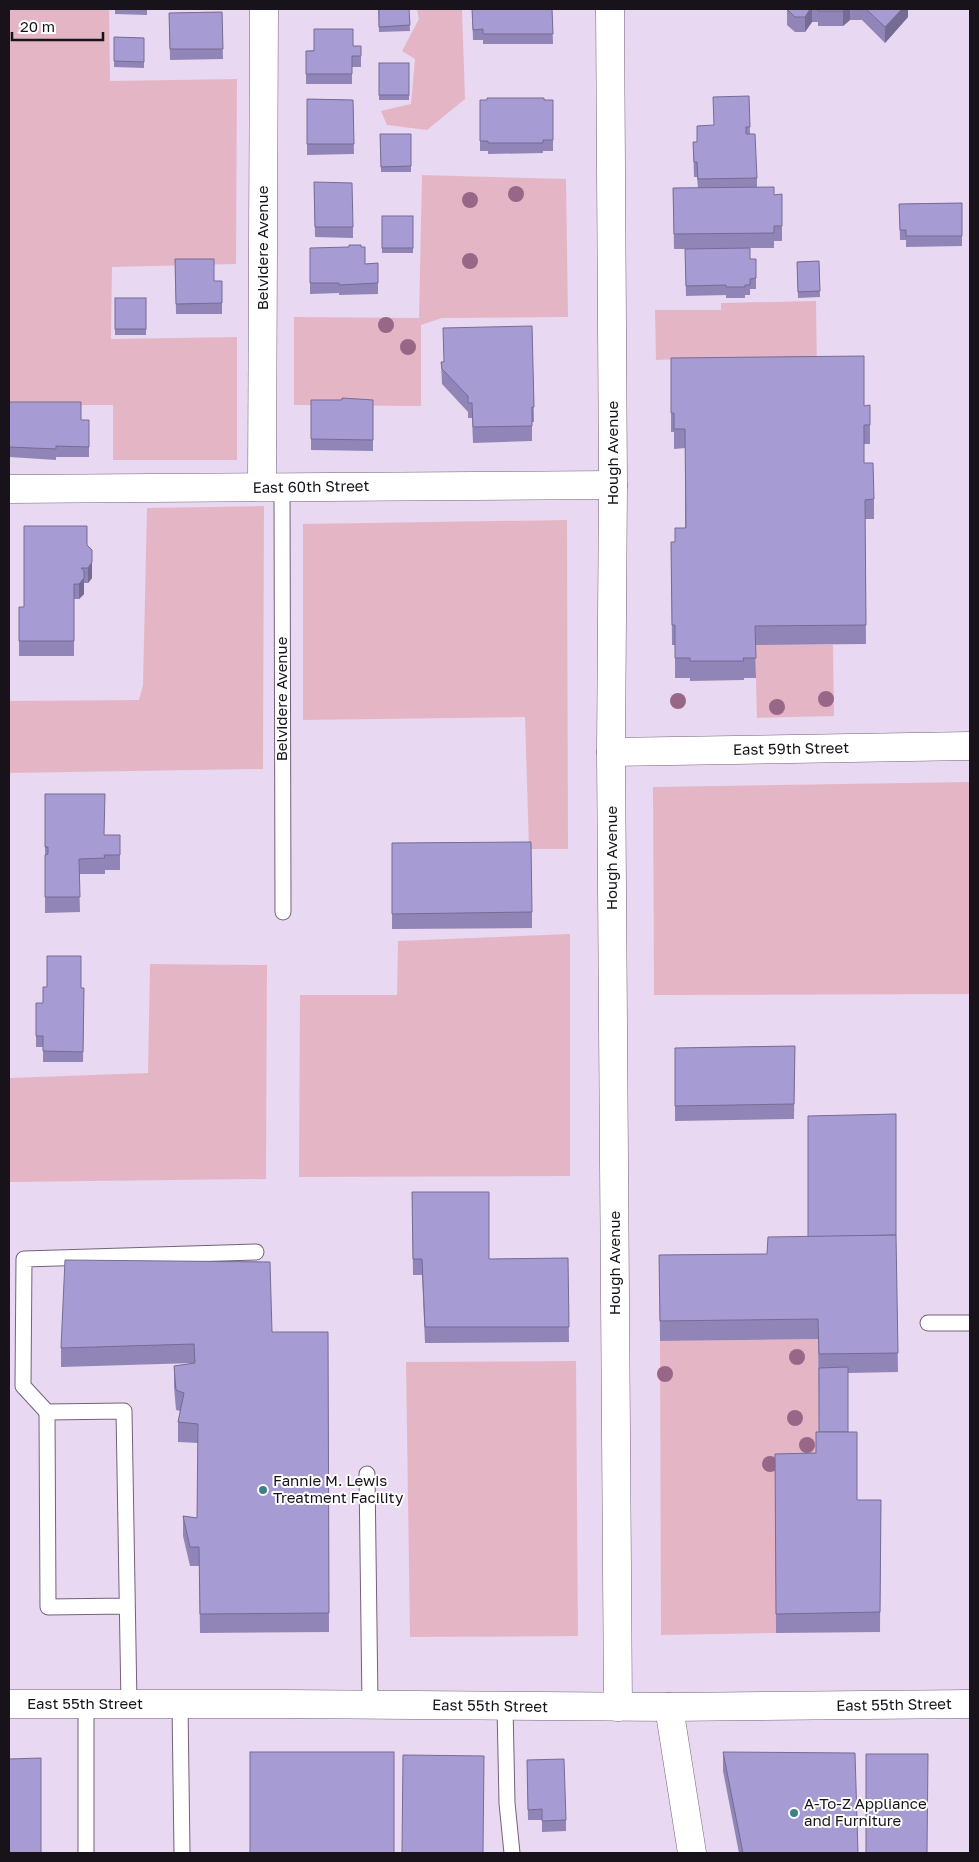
<svg xmlns="http://www.w3.org/2000/svg" width="979" height="1862" viewBox="0 0 979 1862" font-family="'Golos Text',sans-serif">
	<style>
		.green { fill: #e4b6c5 }
		.lines { fill: none; stroke-linecap: round; stroke-linejoin: round }
		.service-casing { stroke: #726379; stroke-width: 17 }
		.minor-casing { stroke: #726379; stroke-width: 29 }
		.tertiary-casing { stroke: #726379; stroke-width: 29 }
		.primary-casing { stroke: #726379; stroke-width: 29 }
		.service { stroke: #fff; stroke-width: 15 }
		.minor { stroke: #fff; stroke-width: 28 }
		.tertiary { stroke: #fff; stroke-width: 28 }
		.primary { stroke: #fff; stroke-width: 28 }
		.tree { fill: #986787 }
		.wall { fill: #9085b6 }
		.shaded-wall { fill: #756c94 }
		.building { fill: #a79bd4; stroke: #756c94 }
		.poi-dot { fill: #3b808d; stroke: #fff; stroke-width: 2 }
		.labels { text-anchor: middle; stroke-width: 4; stroke-linejoin: round; paint-order: stroke }
		.street-label { font-size: 15px; fill: #18121b; stroke: #fff }
		.poi-label { font-size: 15px; fill: #18121b; stroke: #fff; text-anchor: start }
	</style>
	<rect width="100%" height="100%" fill="#e9d8f1"/>
	<g class="green">
		<polygon points="9,9 109,9 110,81 237,79 236,264 112,267 111,339 237,337 237,460 113,460 113,405 9,405"/>
		<polygon points="417,9 462,9 465,99 427,130 387,125 381,111 411,104 415,59 402,51 419,19"/>
		<polygon points="422,175 566,179 568,317 442,318 421,325 421,406 294,405 294,317 419,318"/>
		<polygon points="816,301 817,376 680,359 656,360 655,310 721,310 721,303"/>
		<polygon points="264,506 263,769 9,773 9,701 139,700 143,685 147,508"/>
		<polygon points="567,520 568,849 529,849 525,717 303,720 303,524"/>
		<polygon points="755,645 833,645 834,716 757,718"/>
		<polygon points="970,782 970,994 654,995 653,787"/>
		<polygon points="570,934 570,1176 299,1177 300,995 397,995 398,941"/>
		<polygon points="150,964 267,965 266,1179 9,1182 9,1078 148,1073"/>
		<polygon points="818,1339 819,1452 816,1473 775,1474 776,1633 661,1635 660,1341"/>
		<polygon points="576,1361 578,1636 410,1637 406,1362"/>
	</g>
	<g class="lines">
		<defs>
			<g id="service">
				<polyline points="282,486 283,912"/>
				<polyline points="928,1323 970,1323"/>
				<polyline points="47,1412 23,1386 24,1259 256,1252"/>
				<polyline points="367,1474 370,1704"/>
				<polyline points="127,1606 48,1607 47,1412 124,1411 129,1704"/>
				<polyline points="180,1704 182,1853"/>
				<polyline points="505,1706 507,1803 512,1853"/>
				<polyline points="86,1853 86,1704"/>
			</g>
			<g id="minor">
				<polyline points="262,487 264,9"/>
				<polyline points="9,489 613,485"/>
				<polyline points="611,752 970,746"/>
				<polyline points="669,1707 692,1853"/>
			</g>
			<polyline id="tertiary" points="610,9 613,485 611,752 618,1707"/>
			<polyline id="primary" points="9,1704 285,1704 669,1707 970,1704"/>
		</defs>
		<use href="#service" class="service-casing"/>
		<use href="#minor" class="minor-casing"/>
		<use href="#tertiary" class="tertiary-casing"/>
		<use href="#primary" class="primary-casing"/>
		<use href="#service" class="service"/>
		<use href="#minor" class="minor"/>
		<use href="#tertiary" class="tertiary"/>
		<use href="#primary" class="primary"/>
	</g>
	<g class="tree">
		<circle cx="516" cy="194" r="8"/>
		<circle cx="470" cy="200" r="8"/>
		<circle cx="470" cy="261" r="8"/>
		<circle cx="386" cy="325" r="8"/>
		<circle cx="408" cy="347" r="8"/>
		<circle cx="826" cy="699" r="8"/>
		<circle cx="678" cy="701" r="8"/>
		<circle cx="777" cy="707" r="8"/>
		<circle cx="797" cy="1357" r="8"/>
		<circle cx="665" cy="1374" r="8"/>
		<circle cx="795" cy="1418" r="8"/>
		<circle cx="807" cy="1445" r="8"/>
		<circle cx="770" cy="1464" r="8"/>
	</g>
	<g class="wall">
		<polygon points="115,9 147,9 147,15 115,14"/>
		<polygon points="378,9 409,9 410,31 379,32"/>
		<polygon points="472,9 552,9 553,44 483,44 483,40 473,40"/>
		<polygon points="787,9 908,9 908,17 885,43 862,20 850,20 843,26 818,26 818,22 812,22 805,32 795,32 787,25"/>
		<polygon points="222,12 223,59 170,60 169,13"/>
		<polygon points="114,37 144,38 144,68 114,67"/>
		<polygon points="353,46 361,46 361,67 352,67 352,84 306,84 306,51"/>
		<rect x="379" y="63" width="30" height="37"/>
		<polygon points="749,96 750,134 757,178 757,187 774,195 782,194 782,241 774,241 774,248 750,248 750,259 756,259 756,289 750,289 750,295 745,295 745,298 726,298 726,295 686,296 685,249 674,249 673,188 698,188 697,177 694,177 693,142 697,142"/>
		<polygon points="307,99 353,100 354,154 307,155"/>
		<polygon points="480,100 553,100 553,151 543,151 543,153 488,154 488,151 480,151"/>
		<polygon points="380,134 411,134 411,172 381,172"/>
		<polygon points="314,182 353,227 353,238 315,237"/>
		<polygon points="962,203 962,246 906,247 906,240 900,240 899,204"/>
		<rect x="382" y="216" width="31" height="37"/>
		<polygon points="310,248 365,264 378,263 378,294 339,295 339,293 310,294"/>
		<polygon points="175,259 214,281 222,281 222,314 176,314"/>
		<polygon points="819,261 820,297 798,298 797,262"/>
		<rect x="115" y="298" width="31" height="37"/>
		<polygon points="532,326 534,422 532,422 532,441 473,443 472,418 468,418 468,412 442,384 441,362 443,362"/>
		<polygon points="671,358 864,406 870,405 870,444 864,444 864,463 874,499 874,519 865,519 866,644 755,645 756,678 744,678 744,680 690,681 690,678 675,678 675,645 672,645 671,542 675,542 685,528 685,448 674,449 674,432 671,432"/>
		<polygon points="311,400 373,400 373,451 311,450"/>
		<polygon points="9,402 81,420 89,420 89,457 56,457 56,460 9,457"/>
		<polygon points="87,545 92,578 88,583 84,583 84,594 79,599 74,599 74,656 19,656 19,607 24,607"/>
		<polygon points="45,794 104,835 120,835 120,870 105,870 105,874 79,874 80,912 45,913"/>
		<polygon points="392,843 532,912 532,928 392,929"/>
		<polygon points="81,988 84,988 83,1062 43,1062 43,1047 36,1047 36,1003 43,1003"/>
		<polygon points="795,1046 794,1119 675,1121 675,1048"/>
		<polygon points="412,1192 489,1259 568,1258 569,1342 425,1343 422,1275 413,1275"/>
		<polygon points="896,1238 898,1372 848,1373 848,1432 857,1500 881,1500 880,1632 776,1633 775,1454 816,1453 819,1432 818,1339 660,1341 659,1255 767,1254"/>
		<polygon points="272,1332 328,1332 329,1632 200,1633 199,1566 190,1566 183,1536 183,1516 197,1518 198,1443 178,1442 178,1422 180,1411 176,1410 174,1386 174,1366 194,1363 61,1367 61,1348"/>
		<polygon points="723,1752 858,1853 739,1853 723,1771"/>
		<polygon points="527,1760 566,1820 566,1831 542,1832 542,1820 528,1820"/>
	</g>
	<g class="shaded-wall">
		<polygon points="810,9 812,9 812,22 805,32 805,17"/>
		<polygon points="845,9 850,9 850,20 843,26 843,11"/>
		<polygon points="902,9 908,9 908,17 885,43 885,27"/>
		<polygon points="92,562 92,578 88,583 88,568"/>
		<polygon points="84,578 84,594 79,599 79,584"/>
	</g>
	<g class="building">
		<polygon points="379,9 409,9 410,25 379,27"/>
		<polygon points="472,9 552,9 553,34 483,34 483,29 473,30"/>
		<polygon points="787,9 810,9 805,17 795,17"/>
		<polygon points="818,9 845,9 843,11 818,11"/>
		<polygon points="866,9 902,9 885,27"/>
		<polygon points="222,12 223,49 170,49 169,13"/>
		<polygon points="314,29 353,29 353,46 361,46 361,56 352,56 352,74 306,74 306,51 314,51"/>
		<polygon points="114,37 144,38 144,62 114,61"/>
		<rect x="379" y="63" width="30" height="32"/>
		<polygon points="749,96 750,127 746,127 746,134 755,134 757,178 698,179 697,162 694,162 693,142 697,142 697,126 714,125 713,97"/>
		<polygon points="487,98 544,98 544,100 553,100 553,140 543,140 543,143 488,143 488,141 480,141 480,100 487,100"/>
		<polygon points="307,99 353,100 354,144 307,144"/>
		<polygon points="380,134 411,134 411,166 381,167"/>
		<polygon points="314,182 352,183 353,227 315,227"/>
		<polygon points="774,187 774,195 782,194 782,226 774,226 774,233 674,234 673,188"/>
		<polygon points="962,203 962,236 906,236 906,230 900,230 899,204"/>
		<rect x="382" y="216" width="31" height="32"/>
		<polygon points="349,245 361,245 361,247 365,247 365,264 378,263 378,283 339,285 339,283 310,283 310,248 349,247"/>
		<polygon points="750,248 750,259 756,259 756,278 750,279 750,285 745,285 745,287 726,287 726,285 686,286 685,249"/>
		<polygon points="175,259 214,259 214,281 222,281 222,303 176,304"/>
		<polygon points="819,261 820,291 798,292 797,262"/>
		<rect x="115" y="298" width="31" height="31"/>
		<polygon points="532,326 534,407 532,407 532,426 473,427 472,403 468,403 468,396 442,369 441,362 444,362 443,328"/>
		<polygon points="864,356 864,406 870,405 870,425 864,425 864,463 873,463 874,499 865,500 866,625 755,626 756,658 743,658 744,661 690,661 690,658 675,658 675,625 672,625 671,542 675,542 675,528 686,528 685,429 674,429 674,413 671,413 671,358"/>
		<polygon points="342,398 373,400 373,440 311,439 311,400 342,400"/>
		<polygon points="9,402 81,402 81,420 89,420 89,447 56,446 56,449 9,447"/>
		<polygon points="24,526 87,526 87,545 92,550 92,562 88,568 81,568 84,571 84,578 79,584 74,584 74,641 19,641 19,607 24,607"/>
		<polygon points="45,794 105,794 104,835 120,835 120,855 104,855 105,858 79,859 80,897 45,897 45,855 48,854 48,847 45,847"/>
		<polygon points="531,842 532,912 392,914 392,843"/>
		<polygon points="47,956 81,956 81,988 84,988 83,1052 43,1051 43,1036 36,1036 36,1003 43,1003 43,987 47,987"/>
		<polygon points="795,1046 794,1104 675,1106 675,1048"/>
		<polygon points="896,1114 896,1235 808,1237 808,1116"/>
		<polygon points="412,1192 489,1192 489,1259 568,1258 569,1327 425,1327 422,1259 413,1259"/>
		<polygon points="896,1235 898,1353 819,1354 818,1319 660,1321 659,1255 767,1254 768,1237"/>
		<polygon points="65,1260 270,1262 272,1332 328,1332 329,1613 200,1614 199,1547 190,1547 183,1516 197,1518 198,1424 178,1422 184,1393 176,1390 174,1366 195,1363 194,1344 61,1348"/>
		<polygon points="848,1367 848,1432 819,1432 819,1368"/>
		<polygon points="816,1432 857,1432 857,1500 881,1500 880,1612 776,1614 775,1454 816,1453"/>
		<rect x="250" y="1752" width="144" height="101"/>
		<polygon points="723,1752 855,1753 858,1853 743,1853"/>
		<polygon points="866,1754 928,1754 927,1853 866,1853"/>
		<polygon points="403,1755 484,1756 483,1853 402,1853"/>
		<polygon points="41,1758 41,1853 9,1853 9,1759"/>
		<polygon points="564,1759 566,1820 542,1821 542,1809 528,1810 527,1760"/>
	</g>
	<g class="poi-dot">
		<circle cx="263" cy="1490" r="5"/>
		<circle cx="794" cy="1813" r="5"/>
	</g>
	<g class="labels">
		<g class="street-label">
			<text transform="translate(263 248) rotate(-90)" y="5">Belvidere Avenue</text>
			<text transform="translate(613 453) rotate(-90)" y="5">Hough Avenue</text>
			<text transform="translate(311 487) rotate(-1)" y="5">East 60th Street</text>
			<text transform="translate(282 699) rotate(-90)" y="5">Belvidere Avenue</text>
			<text transform="translate(791 749) rotate(-1)" y="5">East 59th Street</text>
			<text transform="translate(612 858) rotate(-90)" y="5">Hough Avenue</text>
			<text transform="translate(615 1263) rotate(-90)" y="5">Hough Avenue</text>
			<text x="85" y="1709">East 55th Street</text>
			<text transform="translate(894 1705) rotate(-1)" y="5">East 55th Street</text>
			<text transform="translate(490 1706) rotate(1)" y="5">East 55th Street</text>
		</g>
		<g class="poi-label">
			<text x="273" y="1486">Fannie M. Lewis<tspan x="273" dy="17">Treatment Facility</tspan></text>
			<text x="804" y="1809">A-To-Z Appliance<tspan x="804" dy="17">and Furniture</tspan></text>
		</g>
	</g>
	<rect width="979" height="1862" fill="none" stroke="#18121b" stroke-width="20"/>
	<path d="M12 32v8h91v-8" fill="none" stroke="#18121b" stroke-width="2.5"/>
	<text x="20" y="32" font-size="15" fill="#18121b" stroke="#ffffff" stroke-width="4" paint-order="stroke">20 m</text>
</svg>
